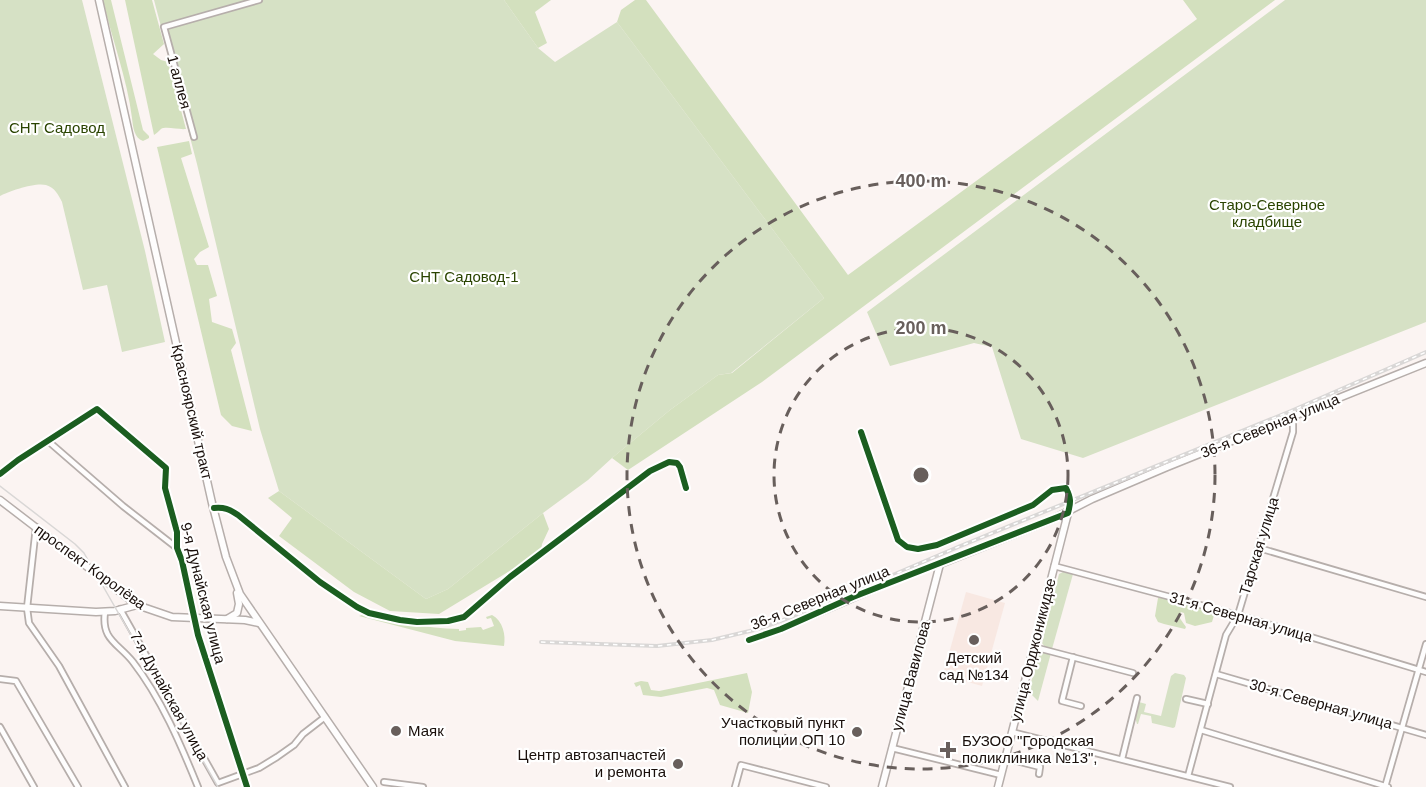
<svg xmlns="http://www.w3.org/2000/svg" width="1426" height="787" viewBox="0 0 1426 787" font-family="Arial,sans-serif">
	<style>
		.education { fill: #f8e8e2 }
		.green { fill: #d6e1c5 }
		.forest { fill: #d3e0be }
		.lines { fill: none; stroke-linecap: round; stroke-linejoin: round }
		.street-casing { stroke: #b6aeab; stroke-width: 8 }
		.secondary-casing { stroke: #b6aeab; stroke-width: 9 }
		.street { stroke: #fefdfd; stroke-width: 4.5 }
		.secondary { stroke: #fefdfd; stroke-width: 6 }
		.tram { stroke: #d9d7d6; stroke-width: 1.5 }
		.rail-casing { stroke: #d9d7d6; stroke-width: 4 }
		.rail { stroke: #fff; stroke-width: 1.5; stroke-dasharray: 4.5; stroke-linecap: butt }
		.cycleway-casing { stroke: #fff; stroke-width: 10 }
		.cycleway { stroke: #1b5e20; stroke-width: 6 }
		.ring { fill: none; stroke: #685f5c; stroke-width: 3; stroke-dasharray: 10 8 }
		.poi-dot { fill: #685f5c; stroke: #fff; stroke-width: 2 }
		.labels { text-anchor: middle; stroke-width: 4.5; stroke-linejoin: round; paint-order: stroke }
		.street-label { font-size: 15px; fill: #190f0b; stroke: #fff }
		.park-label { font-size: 15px; fill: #2a4401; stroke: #fff }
		.poi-label { font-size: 15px; fill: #190f0b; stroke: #fff; text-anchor: end }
		.centre { fill: #685f5c; stroke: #fff; stroke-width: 3 }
		.ring-label { font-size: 18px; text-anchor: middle; font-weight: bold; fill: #685f5c; stroke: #fff; stroke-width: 4.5; stroke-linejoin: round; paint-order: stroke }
	</style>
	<rect width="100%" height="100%" fill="#fbf4f2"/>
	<polygon class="education" points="966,592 1005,603 982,686 943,675"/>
	<g class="green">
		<path d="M0,0H82L145,251L165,342L122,352L107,285L83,290L62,202C58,194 55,188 46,185C36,182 9,191 0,196Z"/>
		<polygon points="154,0 504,0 538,48 555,62 617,22 824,298 731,373 718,375 670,410 612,458 588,480 543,513 448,589 426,599 279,491 260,429 197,164"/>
		<polygon points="1285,0 1426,0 1426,322 1083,458 1021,439 992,347 974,343 890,366 867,312"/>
		<polygon points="1063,572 1073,574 1052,649 1045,647 1042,643 1059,574"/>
		<polygon points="1039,650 1051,653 1038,701 1031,694 1030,687"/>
		<polygon points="1175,673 1184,675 1186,678 1175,727 1173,728 1152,723 1151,716 1141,714 1138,724 1137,724 1135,717 1139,702 1146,704 1144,712 1161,716 1171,676"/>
	</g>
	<g class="forest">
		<path d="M103,0H111L143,130L149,136V138L143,141C134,138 133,127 132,118C127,78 112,40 103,0Z"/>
		<path d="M125,0H152L164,44L153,54L161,60L168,62L186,129C179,130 166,126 161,129C159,131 157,133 154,135Z"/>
		<polygon points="504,0 551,0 535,12 547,43 538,48"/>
		<polygon points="635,0 646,0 848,275 1197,19 1183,0 1275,0 762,382 628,470 612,458 670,410 718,375 732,373 824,298 617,22 621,10"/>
		<polygon points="189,141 192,154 181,158 209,247 200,252 194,259 197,265 208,265 217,296 209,299 212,322 232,329 236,343 231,350 252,431 232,426 221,415 157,147"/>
		<polygon points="279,491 426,599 448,589 543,513 549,529 542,544 541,552 439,614 390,611 354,592 279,536 292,518 268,498"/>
		<path d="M1162,596L1175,600L1178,604C1189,601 1206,605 1215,612L1212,622L1195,626L1186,623L1184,613L1181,612L1179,617L1186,627L1185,629L1164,624L1158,622L1155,616L1158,598Z"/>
		<path d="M362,615C394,622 426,628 459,629V631L466,630V628L481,627L483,630L494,626L491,618L487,619L486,617L492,615C503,621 506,635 504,646L455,641L359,616Z"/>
		<polygon points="747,673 752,692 748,713 720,705 714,690 707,688 661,697 643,695 640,685 636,687 634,683 641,681 648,682 651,690 659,691"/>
	</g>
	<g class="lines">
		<defs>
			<g id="street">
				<polyline points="194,137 164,27 259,0"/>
				<path d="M861,432L898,540L907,547L918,549L937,545L1033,505L1052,490L1066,488C1071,497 1072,501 1069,511"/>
				<polyline points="48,441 123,506 177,548"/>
				<polyline points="0,474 18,460 97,409 166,468 165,488 177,532 177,548 182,561 198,635 247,787"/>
				<path d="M214,508C224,507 229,509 238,515L320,582L357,607L369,613L400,620L417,622L448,621L464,617L510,577L650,471L669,462L677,463L680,467L686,488"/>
				<polyline points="36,527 27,608 29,623 59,666 125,787"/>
				<polyline points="1259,548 1426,597"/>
				<polyline points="1054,566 1238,615 1426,672"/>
				<polyline points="120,609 218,783 259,768 277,757 294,745 303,734 325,717"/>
				<path d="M105,612C101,640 118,643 133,662C161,698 181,745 198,787"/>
				<path d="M749,640C814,618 875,586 940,564"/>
				<polyline points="1034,647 1133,673"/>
				<polyline points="1073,657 1062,701 1081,706"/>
				<polyline points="1216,674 1426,735"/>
				<polyline points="0,679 16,681 78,787"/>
				<polyline points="1186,699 1208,704"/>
				<polyline points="0,727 34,787"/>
				<polyline points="1201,730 1388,787"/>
				<polyline points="1012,732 1230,787"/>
				<polyline points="892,748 1001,775"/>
				<polyline points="1005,758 1040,767 1039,774"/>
				<polyline points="1122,759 1137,698"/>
				<polyline points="1188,776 1226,635 1238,615 1293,432 1293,417"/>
				<polyline points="384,782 423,787"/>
				<polyline points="735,787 741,765 826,787"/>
				<polyline points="1385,787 1426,644"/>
			</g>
			<g id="secondary">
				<polyline points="99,0 212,503 226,557 240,594 373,787"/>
				<polyline points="0,500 137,605 172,617 245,620 259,623"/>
				<polyline points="0,606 96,612 115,611 137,605"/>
				<polyline points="227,619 237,613 239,604 237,593"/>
				<polyline points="882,787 940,564 1053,519 1092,499 1167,467 1426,363"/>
				<polyline points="998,787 1068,513"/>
			</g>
		</defs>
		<use href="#street" class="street-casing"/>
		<use href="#secondary" class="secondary-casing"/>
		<use href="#street" class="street"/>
		<use href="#secondary" class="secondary"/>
		<polyline class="tram" points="0,486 75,544 84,553 218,787"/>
		<defs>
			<polyline id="rail" points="541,642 657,646 712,640 758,629 811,610 958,547 1291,411 1426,352"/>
		</defs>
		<use href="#rail" class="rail-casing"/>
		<use href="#rail" class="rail"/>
		<defs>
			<g id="cycleway">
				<polyline points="0,474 18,460 97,409 166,468 165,488 177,532 177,548 182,561 198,635 247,787"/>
				<path d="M214,508C224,507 229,509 238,515L320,582L357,607L369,613L400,620L417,622L448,621L464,617L510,577L650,471L669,462L677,463L680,467L686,488"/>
				<path d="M749,640L781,629L853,597L1068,513C1071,502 1071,498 1066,488L1052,490L1033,505L937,545L918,549L907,547L898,540L861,432"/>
			</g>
		</defs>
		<use href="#cycleway" class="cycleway-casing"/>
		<use href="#cycleway" class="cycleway"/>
	</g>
	<g class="ring">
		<circle cx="921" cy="475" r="147"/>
		<circle cx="921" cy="475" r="294"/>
	</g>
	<g class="poi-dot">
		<circle cx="974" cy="640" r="6"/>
		<circle cx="396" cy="731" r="6"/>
		<circle cx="857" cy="732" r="6"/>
		<path d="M945 741h6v6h6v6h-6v6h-6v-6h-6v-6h6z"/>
		<circle cx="678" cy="764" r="6"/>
	</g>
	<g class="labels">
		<g class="street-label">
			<text transform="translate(179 82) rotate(75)" y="5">1 аллея</text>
			<text transform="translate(192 412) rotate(77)" y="5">Красноярский тракт</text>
			<text transform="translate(1270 426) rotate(-22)" y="5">36-я Северная улица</text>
			<text transform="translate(1259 546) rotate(-73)" y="5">Тарская улица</text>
			<text transform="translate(90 567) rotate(36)" y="5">проспект Королёва</text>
			<text transform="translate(203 593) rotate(76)" y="5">9-я Дунайская улица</text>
			<text transform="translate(820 598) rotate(-22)" y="5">36-я Северная улица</text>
			<text transform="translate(1241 617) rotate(16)" y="5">31-я Северная улица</text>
			<text transform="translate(1033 650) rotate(-76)" y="5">улица Орджоникидзе</text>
			<text transform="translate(911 676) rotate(-75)" y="5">улица Вавилова</text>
			<text transform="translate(169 696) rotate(61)" y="5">7-я Дунайская улица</text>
			<text transform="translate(1321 704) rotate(16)" y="5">30-я Северная улица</text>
		</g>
		<g class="park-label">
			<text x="57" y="133">СНТ Садовод</text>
			<text x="1267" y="210">Старо-Северное<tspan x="1267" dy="17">кладбище</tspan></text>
			<text x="464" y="282">СНТ Садовод-1</text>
		</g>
		<g class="poi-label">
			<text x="974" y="663" text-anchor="middle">Детский<tspan x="974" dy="17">сад №134</tspan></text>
			<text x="845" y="728">Участковый пункт<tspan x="845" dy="17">полиции ОП 10</tspan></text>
			<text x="408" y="736" text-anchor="start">Маяк</text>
			<text x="962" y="746" text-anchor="start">БУЗОО "Городская<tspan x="962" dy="17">поликлиника №13",</tspan></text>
			<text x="666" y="760">Центр автозапчастей<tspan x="666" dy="17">и ремонта</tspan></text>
		</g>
	</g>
	<circle cx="921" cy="475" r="9" class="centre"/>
	<g class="ring-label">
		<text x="921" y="187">400 m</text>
		<text x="921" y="334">200 m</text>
	</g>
</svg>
